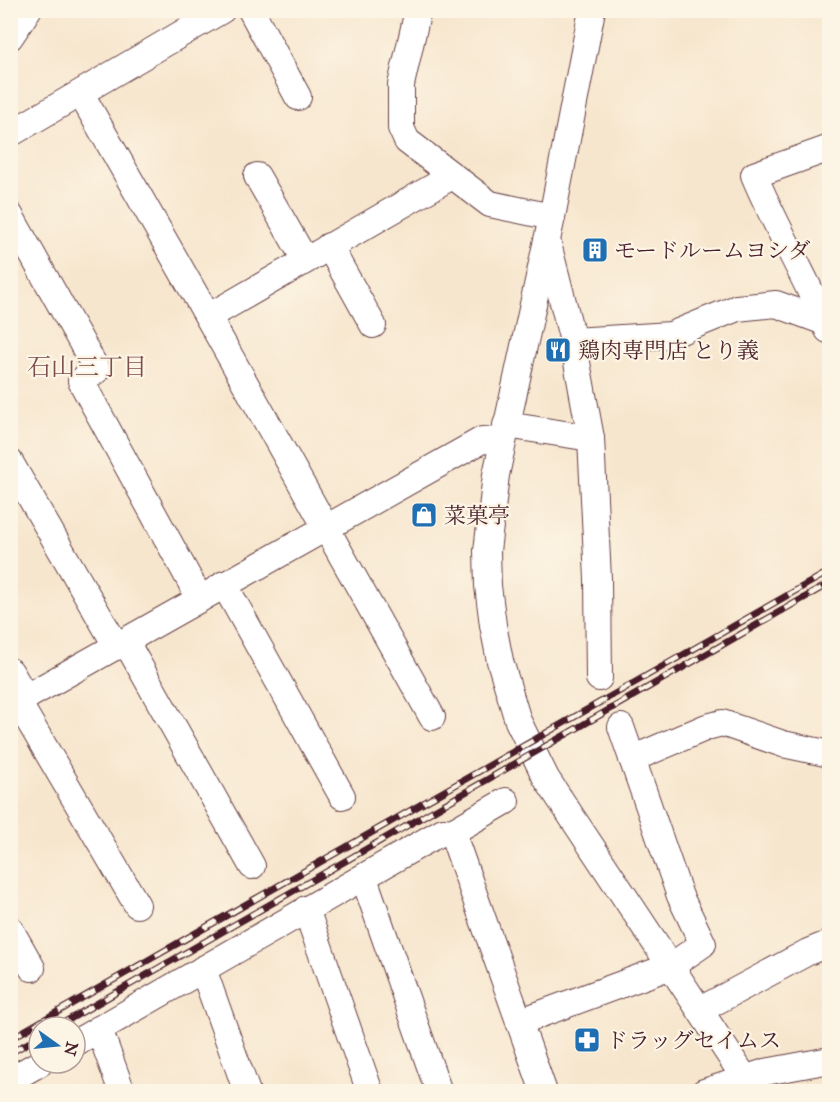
<svg xmlns="http://www.w3.org/2000/svg" width="840" height="1102" viewBox="0 0 840 1102" font-family="'IM FELL Great Primer','Noto Serif JP',serif">
	<style>
		.lines { fill: none; stroke-linecap: round; stroke-linejoin: round }
		.minor-casing { stroke: #643d43; stroke-width: 28 }
		.minor { stroke: #fff; stroke-width: 26 }
		.rail-casing { stroke: #4a1f2b; stroke-width: 7 }
		.rail { stroke: #fcf5e5; stroke-width: 4.5; stroke-dasharray: 14; stroke-linecap: butt }
		.labels { text-anchor: middle; stroke-width: 4.5; stroke-linejoin: round; paint-order: stroke }
		.poi-label { font-size: 22px; fill: #4a1f2b; stroke: #fcf5e5; text-anchor: start }
		.neighbourhood-label { font-size: 24px; fill: #7e4d4e; stroke: #fcf5e5 }
	</style>
	<rect width="100%" height="100%" fill="#fcf5e5"/>
	<filter id="ink" filterUnits="userSpaceOnUse"><feTurbulence type="fractalNoise" baseFrequency=".0167" numOctaves="2"/><feDisplacementMap in="SourceGraphic" scale="12" xChannelSelector="R" yChannelSelector="G"/><feConvolveMatrix kernelMatrix="1 2 1 2 8 2 1 2 1" color-interpolation-filters="sRGB"/></filter>
	<filter id="wash" filterUnits="userSpaceOnUse"><feTurbulence type="fractalNoise" baseFrequency=".008" numOctaves="4" result="noise"/><feDisplacementMap in="SourceGraphic" scale="24" xChannelSelector="R" yChannelSelector="G"/><feGaussianBlur stdDeviation="1.35" result="paint"/><feColorMatrix in="noise" values="0 0 0 0 0 0 0 0 0 0 0 0 0 0 0 0 0 1.4 0 .05"/><feComposite in="paint" operator="in"/></filter>
	<g filter="url(#wash)">
		<rect width="100%" height="100%" fill="#f7e6ce"/>
	</g>
	<g filter="url(#ink)">
		<g class="lines">
			<defs>
				<g id="minor">
					<polyline points="251,10 298,97"/>
					<polyline points="418,10 401,85 401,128 407,141 490,204 552,217"/>
					<polyline points="592,10 552,217 496,475 487,551 488,586 493,625 500,661 518,721 546,778 744,1077 751,1092"/>
					<polyline points="10,37 28,10"/>
					<polyline points="81,94 208,317 432,717"/>
					<polyline points="10,134 222,10"/>
					<polyline points="257,176 305,260"/>
					<polyline points="10,215 97,370 81,381 200,599"/>
					<polyline points="548,244 573,341 591,438 598,579 599,678"/>
					<polyline points="329,246 373,325"/>
					<polyline points="208,317 452,176"/>
					<path d="M828,330C806,277 776,228 754,175L830,148"/>
					<polyline points="573,341 671,335 737,308 776,304 825,322 830,322"/>
					<polyline points="506,425 591,438"/>
					<polyline points="10,462 117,647"/>
					<polyline points="224,584 342,796"/>
					<polyline points="126,642 252,866"/>
					<polyline points="10,671 26,698"/>
					<polyline points="18,702 137,905"/>
					<polyline points="10,706 482,440 502,441"/>
					<polyline points="632,759 707,727 722,723 783,744 830,754"/>
					<polyline points="452,832 544,1092"/>
					<polyline points="364,878 439,1092"/>
					<polyline points="306,909 370,1092"/>
					<polyline points="10,929 32,968"/>
					<polyline points="203,969 247,1092"/>
					<polyline points="700,1010 808,952 830,943"/>
					<polyline points="519,1022 671,966 703,944 680,896 621,727"/>
					<polyline points="99,1029 122,1092"/>
					<polyline points="75,1043 443,831 452,832 506,801"/>
					<polyline points="10,1080 40,1063"/>
					<polyline points="704,1092 765,1072 830,1060"/>
				</g>
			</defs>
			<use href="#minor" class="minor-casing"/>
			<use href="#minor" class="minor"/>
			<defs>
				<g id="rail">
					<polyline points="56,1027 830,583"/>
					<polyline points="10,1039 830,571"/>
					<polyline points="10,1053 39,1037"/>
				</g>
			</defs>
			<use href="#rail" class="rail-casing"/>
			<use href="#rail" class="rail"/>
		</g>
	</g>
	<defs>
		<symbol id="building-square" viewBox="-11 -11 22 22"><rect x="-9" y="-9" width="18" height="18" rx="4" fill="#1f6fb2" stroke="#fcf5e5"/><path d="M-4-6H4V6H1V3H-1V6H-4ZM-2.5-4.3h1.7v1.8h-1.7ZM.8-4.3h1.7v1.8H.8ZM-2.5-1h1.7V.8h-1.7ZM.8-1h1.7V.8H.8Z" fill="#fff"/></symbol>
		<symbol id="restaurant-square" viewBox="-11 -11 22 22"><rect x="-9" y="-9" width="18" height="18" rx="4" fill="#1f6fb2" stroke="#fcf5e5"/><path d="M-5-6h1v4h1v-4h1v4h1v-4h1v5L-1.5 .5V6h-2V.5L-5-1ZM5-6V6H3V1.5H1.5Q1.5-4 5-6Z" fill="#fff"/></symbol>
		<symbol id="shop-square" viewBox="-11 -11 22 22"><rect x="-9" y="-9" width="18" height="18" rx="4" fill="#1f6fb2" stroke="#fcf5e5"/><path d="M-5-2.5h2.3a2.7 3.5 0 0 1 5.4 0H5L5.5 6h-11ZM-1.5-2.5h3a1.5 2.3 0 0 0-3 0Z" fill="#fff"/></symbol>
		<symbol id="pharmacy-square" viewBox="-11 -11 22 22"><rect x="-9" y="-9" width="18" height="18" rx="4" fill="#1f6fb2" stroke="#fcf5e5"/><path d="M-2-6h4v4h4v4h-4v4h-4v-4h-4v-4h4Z" fill="#fff"/></symbol>
	</defs>
	<g fill-rule="evenodd">
		<use href="#building-square" x="580" y="235" width="30" height="30"/>
		<use href="#restaurant-square" x="543" y="335" width="30" height="30"/>
		<use href="#shop-square" x="409" y="500" width="30" height="30"/>
		<use href="#pharmacy-square" x="572" y="1025" width="30" height="30"/>
	</g>
	<g class="labels">
		<g class="poi-label">
			<text x="614" y="258">モードルームヨシダ</text>
			<text x="578" y="358">鶏肉専門店 とり義</text>
			<text x="444" y="523">菜菓亭</text>
			<text x="606" y="1048">ドラッグセイムス</text>
		</g>
		<g class="neighbourhood-label">
			<text x="87" y="375">石山三丁目</text>
		</g>
	</g>
	<rect width="840" height="1102" fill="none" stroke="#fcf5e5" stroke-width="36"/>
	<g transform="translate(57 1045) rotate(105)"><circle r="28" fill="#fcf5e5" stroke="#b59f9b" stroke-width="1.5"/>
	<path d="M0-4.5L10 22L0 15L-10 22Z" fill="#1f6fb2"/>
	<text y="-9" font-size="16" font-weight="bold" text-anchor="middle" fill="#4a1f2b">N</text>
	</g>
</svg>
